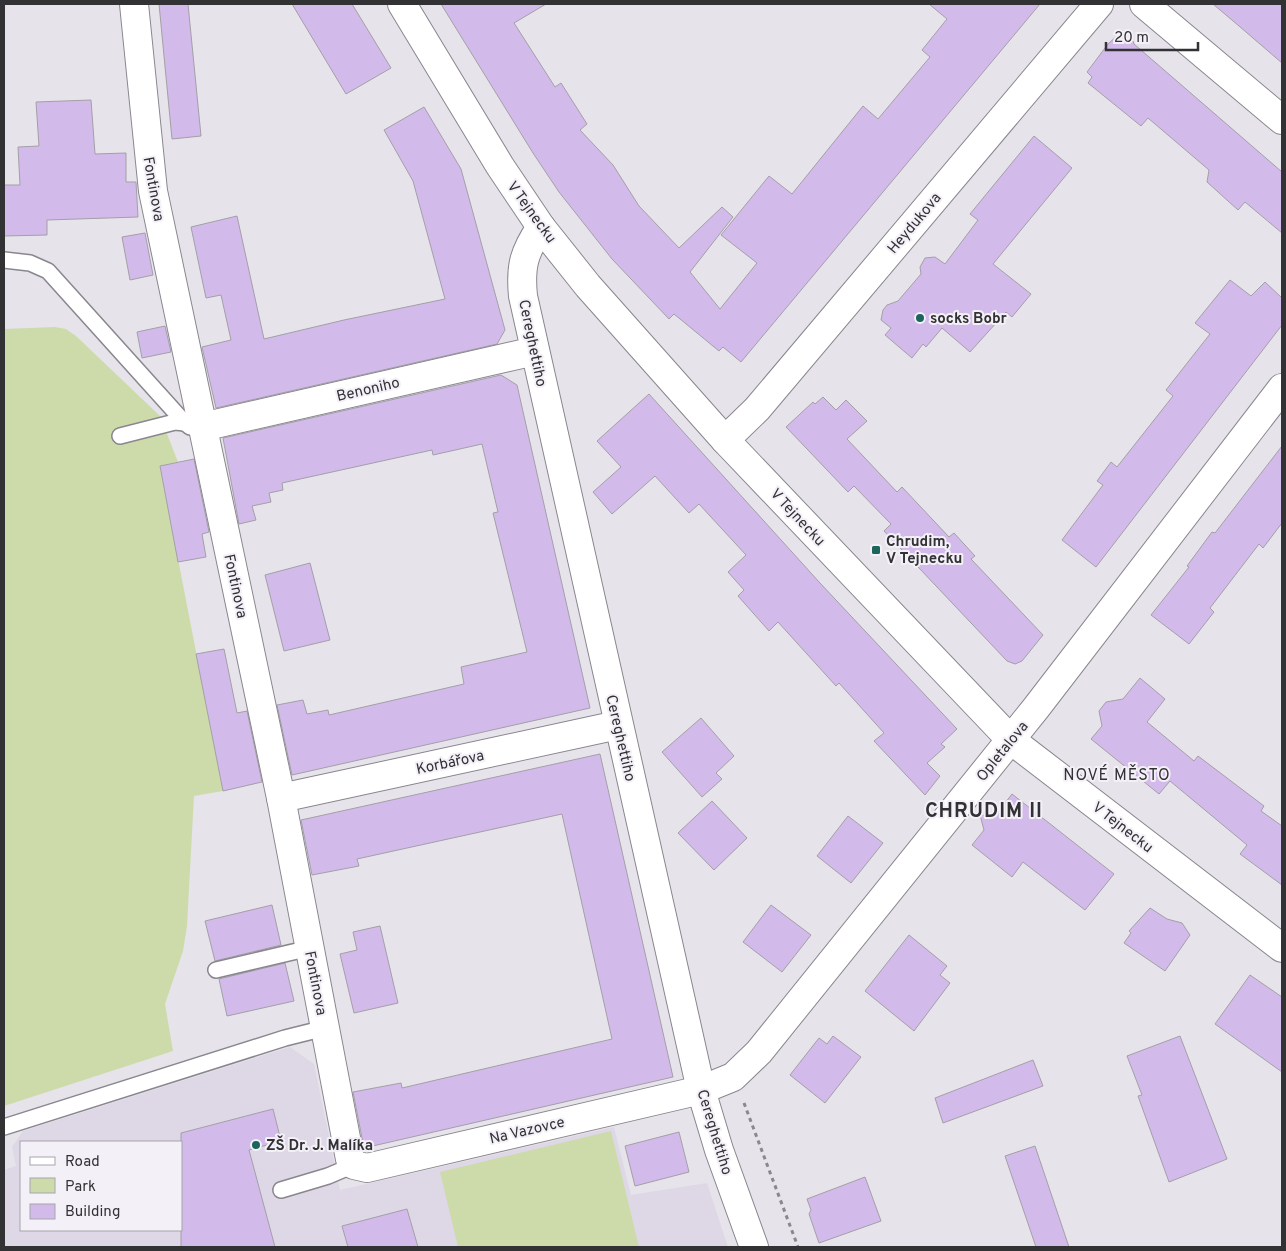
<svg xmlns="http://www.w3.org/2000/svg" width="1286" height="1251" viewBox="0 0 1286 1251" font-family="Overpass,sans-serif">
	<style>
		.built { fill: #ded7e6; fill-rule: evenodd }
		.green { fill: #cddbab }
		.building { fill: #d2bbea; stroke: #a39fa7 }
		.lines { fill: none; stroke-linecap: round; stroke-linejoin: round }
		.service-casing { stroke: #8a868e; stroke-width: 18 }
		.minor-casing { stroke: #8a868e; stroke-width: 30 }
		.path { stroke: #8a888d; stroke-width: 3; stroke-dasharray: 4 4; stroke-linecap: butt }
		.service { stroke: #fff; stroke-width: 15 }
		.minor { stroke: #fff; stroke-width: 28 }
		.poi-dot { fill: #1b655c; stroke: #f4f0f8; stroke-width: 2 }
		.labels { text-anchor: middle; stroke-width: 4; stroke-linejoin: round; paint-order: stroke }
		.street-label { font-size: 15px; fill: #323134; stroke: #f4f0f8 }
		.poi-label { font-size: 15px; font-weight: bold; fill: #323134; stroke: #f4f0f8; text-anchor: start }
		.neighbourhood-label { font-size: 16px; letter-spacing: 1px; fill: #323134; stroke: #f4f0f8 }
		.district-label { font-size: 20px; font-weight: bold; letter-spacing: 1px; fill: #323134; stroke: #f4f0f8 }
	</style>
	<rect width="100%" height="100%" fill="#e7e3eb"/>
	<path class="built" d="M290,1047L314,1064L340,1190L614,1127L631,1195L707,1183L728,1247H4V1170L16,1166L12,1147L23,1131ZM21,1142H181V1230H21Z"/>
	<g class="green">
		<polygon points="55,327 66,329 76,336 160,416 178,462 160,466 223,791 194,796 187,926 183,951 165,1004 173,1051 4,1106 4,329"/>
		<polygon points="611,1131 639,1247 458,1247 440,1172"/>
	</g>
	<g class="building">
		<polygon points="159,4 188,4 201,136 172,139"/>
		<polygon points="292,4 352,4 391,68 346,94"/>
		<polygon points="441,4 546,4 514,23 555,87 561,83 587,124 580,130 613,165 639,206 679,248 722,207 733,217 690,272 720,309 757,263 721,235 769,176 792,194 863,106 878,119 930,57 922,50 947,19 929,4 1040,4 741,362 723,347 719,351 674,314 669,319 612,259 559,192 533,153"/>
		<polygon points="1213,4 1282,4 1282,63 1239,26"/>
		<polygon points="1119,34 1133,41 1134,44 1282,172 1282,233 1245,202 1238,210 1207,182 1209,170 1148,118 1141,126 1088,83 1092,77 1087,72 1108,44"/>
		<polygon points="91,100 95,154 126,153 126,182 136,182 138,217 47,220 47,235 4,236 4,185 20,185 18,147 39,146 36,102"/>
		<polygon points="424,107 461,169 505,330 497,344 216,408 202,347 231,340 221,295 206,298 191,227 237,216 264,339 344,320 445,299 413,181 384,130"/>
		<polygon points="1034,136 1072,168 993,264 1031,294 1012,317 1006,312 970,352 942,328 926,347 923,344 912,358 885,335 891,328 881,320 883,310 887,305 898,301 921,274 920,267 925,258 935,257 945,264 978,220 970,214"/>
		<polygon points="145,233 153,275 130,280 122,237"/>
		<polygon points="1230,280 1251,296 1265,282 1282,298 1282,325 1096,567 1062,540 1103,485 1097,481 1111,462 1117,467 1173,396 1166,390 1210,334 1195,323"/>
		<polygon points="165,326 171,352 142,358 137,332"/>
		<polygon points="501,375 517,385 590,708 292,775 277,705 303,700 307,714 328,710 329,715 464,684 461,667 527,652 493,513 498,512 482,444 433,455 432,450 282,483 283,490 269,493 271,502 252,506 256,520 239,524 223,438"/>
		<polygon points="649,394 820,583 957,729 941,744 945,747 927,763 940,776 925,795 874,741 884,733 839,683 836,686 778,622 769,631 738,596 744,590 728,572 746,555 699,504 689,513 655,476 612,514 593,492 621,467 597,441"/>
		<polygon points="823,397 836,410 846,400 867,421 847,439 897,492 902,487 949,537 954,533 975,556 971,559 1043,635 1022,661 1015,664 1007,661 884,531 891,524 854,486 848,492 786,427 813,402 815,404"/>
		<polygon points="1282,446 1282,523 1263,548 1259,544 1210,608 1214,612 1189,644 1151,615 1189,567 1187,566 1212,532 1215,533"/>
		<polygon points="194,459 209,532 202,534 206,557 178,562 160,466"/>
		<polygon points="310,563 330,640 284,651 265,575"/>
		<polygon points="224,649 237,713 247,711 262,782 223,791 196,654"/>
		<polygon points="1140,678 1165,699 1147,722 1194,761 1198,756 1264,806 1261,811 1282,826 1282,885 1240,854 1247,845 1170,781 1159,794 1091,739 1102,726 1099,711 1106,702 1123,699"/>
		<polygon points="701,718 734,756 716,773 722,779 702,797 662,752"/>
		<polygon points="600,754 673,1077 364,1148 353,1092 401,1083 402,1088 612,1039 562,814 357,859 359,866 312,875 301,820"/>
		<polygon points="1012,794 1114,874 1085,910 1023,862 1012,877 972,845 984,830 980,815 995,816"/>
		<polygon points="712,801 747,838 714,870 678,833"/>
		<polygon points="848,816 883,843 851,883 817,856"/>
		<polygon points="272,905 281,945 215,961 205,921"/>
		<polygon points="771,905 811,935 782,972 743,942"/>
		<polygon points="1150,908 1167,919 1182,923 1190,935 1165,971 1124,943 1131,933 1129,931"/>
		<polygon points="380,926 398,1003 354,1013 340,954 357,950 353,932"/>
		<polygon points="909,935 947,966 940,975 950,983 914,1031 865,991"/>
		<polygon points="285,963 294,1001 227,1016 219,979"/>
		<polygon points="1250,975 1282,997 1282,1072 1215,1024"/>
		<polygon points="833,1036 861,1057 825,1103 790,1075 819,1038 827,1044"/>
		<polygon points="1180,1036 1227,1159 1169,1182 1138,1096 1142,1095 1127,1056"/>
		<polygon points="1033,1060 1043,1086 943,1123 935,1098"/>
		<polygon points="273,1109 281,1141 249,1150 275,1247 181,1247 181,1133"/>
		<polygon points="679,1132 689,1172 635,1186 625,1146"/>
		<polygon points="1035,1146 1069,1247 1036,1247 1005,1156"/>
		<polygon points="865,1177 881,1221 819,1243 809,1214 811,1210 807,1199"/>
		<polygon points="407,1209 418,1247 348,1247 342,1226"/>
	</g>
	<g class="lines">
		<defs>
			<g id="service">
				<polyline points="4,260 30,263 48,271 185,423 190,427 202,427"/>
				<polyline points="120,436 175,422 185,423"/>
				<polyline points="216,970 310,948"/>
				<polyline points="4,1127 285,1038 325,1028"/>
				<polyline points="281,1190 328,1176 354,1165"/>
			</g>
			<g id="minor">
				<polyline points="134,4 153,191 281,798 350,1159 354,1165 367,1168 701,1090 733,1077 759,1052 1036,708 1282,388"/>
				<polyline points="402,4 500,166 541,227 588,286 725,440 1011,740 1282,948"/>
				<polyline points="1144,4 1282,120"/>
				<path d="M541,227C524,252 520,266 523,296L701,1090L719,1150L754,1247"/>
				<polyline points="202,427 535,351"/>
				<polyline points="725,440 757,409 1099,4"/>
				<polyline points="281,798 618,725"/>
			</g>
		</defs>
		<use href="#service" class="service-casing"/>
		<use href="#minor" class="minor-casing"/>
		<polyline class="path" points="744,1103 798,1247"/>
		<use href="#service" class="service"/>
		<use href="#minor" class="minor"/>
	</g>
	<g class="poi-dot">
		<circle cx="920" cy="318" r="5"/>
		<rect x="871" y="545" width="10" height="10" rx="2.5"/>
		<circle cx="256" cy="1145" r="5"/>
	</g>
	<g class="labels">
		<g class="street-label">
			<text transform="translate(154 189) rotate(80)" y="5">Fontinova</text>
			<text transform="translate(532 212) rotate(54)" y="5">V Tejnecku</text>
			<text transform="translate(914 223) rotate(-50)" y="5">Heydukova</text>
			<text transform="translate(533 343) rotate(78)" y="5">Cereghettiho</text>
			<text transform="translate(368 389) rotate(-13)" y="5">Benoniho</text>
			<text transform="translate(798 517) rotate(47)" y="5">V Tejnecku</text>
			<text transform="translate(236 586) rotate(78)" y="5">Fontinova</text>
			<text transform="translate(621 738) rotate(77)" y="5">Cereghettiho</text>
			<text transform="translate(1002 751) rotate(-51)" y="5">Opletalova</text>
			<text transform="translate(450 762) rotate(-12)" y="5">Korbářova</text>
			<text transform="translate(1123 827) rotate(38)" y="5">V Tejnecku</text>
			<text transform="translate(316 983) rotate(79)" y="5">Fontinova</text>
			<text transform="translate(527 1130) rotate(-13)" y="5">Na Vazovce</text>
			<text transform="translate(715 1132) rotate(73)" y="5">Cereghettiho</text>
		</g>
		<g class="poi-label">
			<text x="930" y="323">socks Bobr</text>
			<text x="886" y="546">Chrudim,<tspan x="886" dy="17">V Tejnecku</tspan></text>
			<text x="266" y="1150">ZŠ Dr. J. Malíka</text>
		</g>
		<g class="neighbourhood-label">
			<text x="1117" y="780">NOVÉ MĚSTO</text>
		</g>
		<g class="district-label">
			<text x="984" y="817">CHRUDIM II</text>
		</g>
	</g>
	<rect width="1286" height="1251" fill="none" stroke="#323134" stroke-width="10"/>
	<rect x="20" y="1141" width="162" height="90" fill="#f4f0f8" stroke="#a6a4aa"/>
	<rect x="30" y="1157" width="25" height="8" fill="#ffffff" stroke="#a6a4aa"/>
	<text x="65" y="1166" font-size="15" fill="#323134">Road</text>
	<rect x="30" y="1178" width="25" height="15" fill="#cddbab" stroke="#a6a4aa"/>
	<text x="65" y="1191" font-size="15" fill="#323134">Park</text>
	<rect x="30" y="1204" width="25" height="15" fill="#d2bbea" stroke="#a6a4aa"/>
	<text x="65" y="1216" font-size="15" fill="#323134">Building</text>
	<path d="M1106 42v8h92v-8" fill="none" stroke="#323134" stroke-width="2.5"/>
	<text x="1114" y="42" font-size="15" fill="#323134" stroke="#f4f0f8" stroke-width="4" paint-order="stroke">20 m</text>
</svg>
